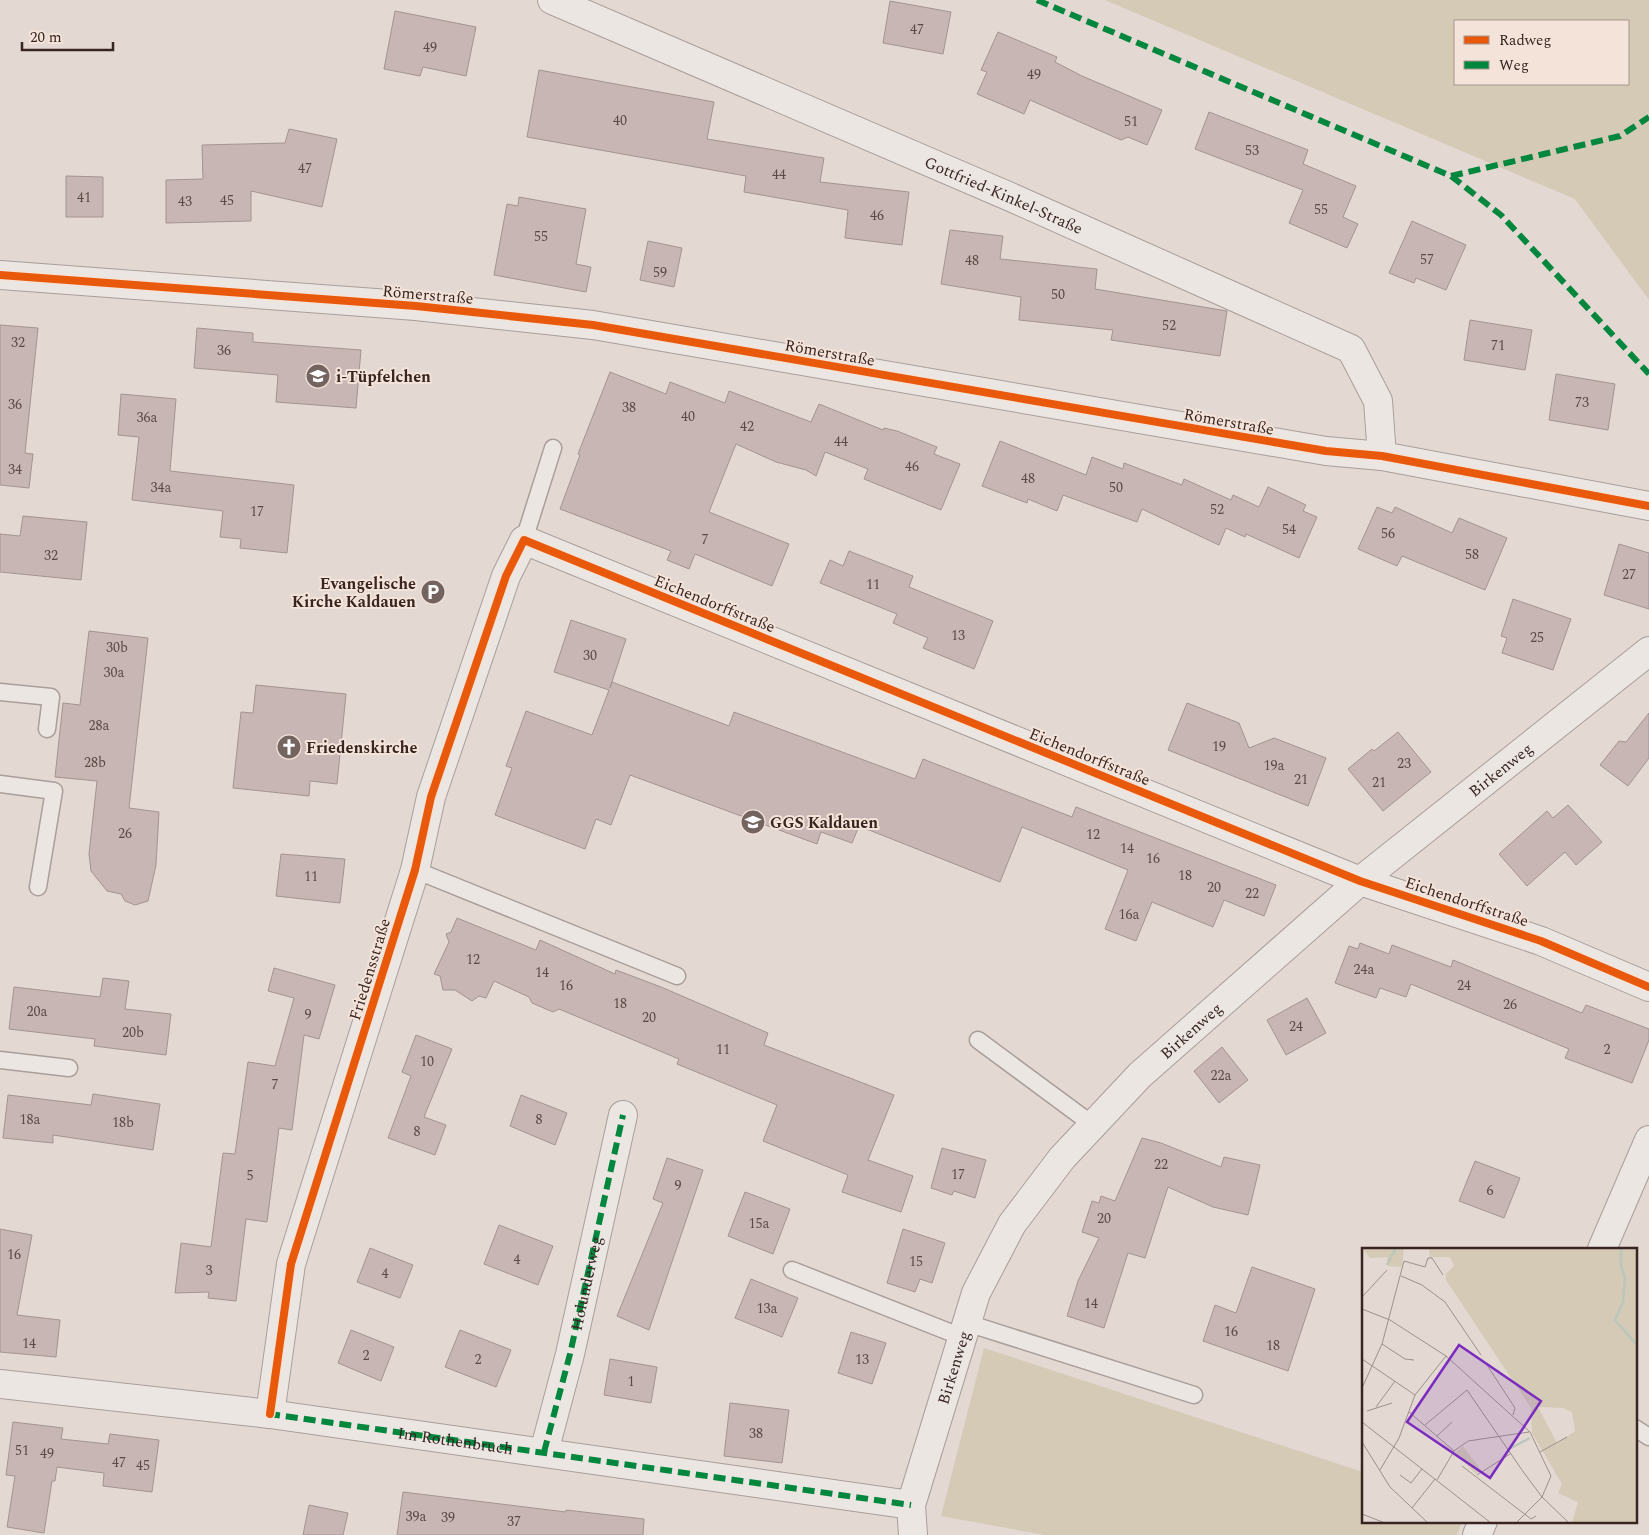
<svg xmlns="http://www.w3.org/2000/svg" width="1649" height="1535" viewBox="0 0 1649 1535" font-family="Spectral,serif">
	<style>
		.green { fill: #d4cab6; fill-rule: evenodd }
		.building { fill: #c7b6b3; stroke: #a49491 }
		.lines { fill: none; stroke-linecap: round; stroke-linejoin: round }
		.lane-casing { stroke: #a99e9a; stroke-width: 19 }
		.street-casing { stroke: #a99e9a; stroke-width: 30 }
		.lane { stroke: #ece6e2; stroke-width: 16 }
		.street { stroke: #ece6e2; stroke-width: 28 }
		.quiet { stroke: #00873e; stroke-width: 6; stroke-dasharray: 12 6; stroke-linecap: butt }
		.cycleway-casing { stroke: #f3e3d9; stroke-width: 11 }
		.cycleway { stroke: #e8590c; stroke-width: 8 }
		.labels { text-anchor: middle; stroke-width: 4; stroke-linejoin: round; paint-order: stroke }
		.number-label { font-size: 14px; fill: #5c4946 }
		.street-label { font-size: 16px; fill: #382522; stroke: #f3e3d9 }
		.poi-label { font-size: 16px; font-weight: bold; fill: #382522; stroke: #f3e3d9; text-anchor: start }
		.inset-river { fill: none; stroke: #bbc7bc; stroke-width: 2.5 }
		.inset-road { fill: none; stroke: #9f908c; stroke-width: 1 }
		.view { fill: #7b2cbf; fill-opacity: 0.15; stroke: #7b2cbf; stroke-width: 2.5 }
		.inset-edge { fill: none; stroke: #382522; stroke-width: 2.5 }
	</style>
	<rect width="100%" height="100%" fill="#e3d8d2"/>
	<g class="green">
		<path d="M1105,0H1649V300L1575,199ZM1455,21H1628V84H1455Z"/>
		<polygon points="984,1348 1363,1472 1363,1521 1462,1521 1457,1535 1045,1535 941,1516"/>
	</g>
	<g class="building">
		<polygon points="890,1 951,12 943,54 883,43"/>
		<polygon points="395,11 476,27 466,76 423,67 420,76 384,69"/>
		<polygon points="998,32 1057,57 1055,62 1082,76 1162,110 1147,145 1128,137 1121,140 1030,100 1024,114 977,94 987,72 981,70"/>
		<polygon points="539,70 714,102 707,139 824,158 820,182 909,192 902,245 845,238 848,210 744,192 746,176 527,137"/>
		<polygon points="1209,112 1308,150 1303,164 1356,186 1343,217 1358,224 1347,248 1289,223 1303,190 1195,149"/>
		<polygon points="289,129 337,139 322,207 251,191 251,221 166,223 166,180 203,179 202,145 285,143"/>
		<polygon points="66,176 103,177 103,217 66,217"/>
		<polygon points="519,197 586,209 576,264 591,267 586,292 494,275 507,204 518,206"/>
		<polygon points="1412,221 1466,245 1446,290 1416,278 1414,283 1389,273"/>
		<polygon points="950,230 1003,236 1000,259 1097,269 1095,289 1227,311 1220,356 1111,340 1113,330 1019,320 1021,297 941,284"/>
		<polygon points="648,241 682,248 674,287 640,280"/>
		<polygon points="1470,320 1532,330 1525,370 1464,360"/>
		<polygon points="0,325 38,328 25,453 33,454 29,488 0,485"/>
		<polygon points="197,328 253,333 253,342 361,350 356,408 276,402 278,375 194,368"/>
		<polygon points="610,372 666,394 670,382 725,403 729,391 811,422 819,404 883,430 884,428 897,431 937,447 934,454 960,464 941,510 864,479 868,469 825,452 816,476 806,470 776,462 736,444 709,512 789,544 772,586 695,554 689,569 667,560 671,551 560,509 580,455 578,454"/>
		<polygon points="1556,374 1615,384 1608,430 1549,420"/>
		<polygon points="121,394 176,399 170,471 294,485 287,553 240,548 241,539 220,537 223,511 132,500 139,437 118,435"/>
		<polygon points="1000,441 1086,475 1092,457 1123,469 1124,463 1182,485 1184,479 1231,500 1233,495 1259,507 1268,487 1306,505 1303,511 1317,517 1299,558 1246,534 1245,537 1226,528 1219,545 1142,509 1137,522 1063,495 1057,511 1028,499 1027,503 982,486"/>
		<polygon points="1377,507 1392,513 1395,507 1452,533 1459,518 1507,538 1485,590 1402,556 1397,566 1358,549"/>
		<polygon points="23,516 87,522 81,580 0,572 0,534 20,536"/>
		<polygon points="1619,544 1649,553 1649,609 1604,595"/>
		<polygon points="849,551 913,576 909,587 993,621 974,669 923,648 928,638 893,623 897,614 820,583 830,560 843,566"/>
		<polygon points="1513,599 1571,619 1553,670 1502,653 1507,638 1501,636"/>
		<polygon points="571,620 626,639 610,688 612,682 729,726 734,712 915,779 923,759 1072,817 1076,807 1276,885 1264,916 1224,900 1213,927 1152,902 1136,941 1105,929 1128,870 1022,827 1000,882 859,826 852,843 821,832 817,844 630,775 611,825 596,819 585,849 495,815 512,768 506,766 526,711 592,735 609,690 554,672"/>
		<polygon points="89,631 148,638 129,808 159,812 156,865 148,901 135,905 125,901 121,894 107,891 91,871 89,854 97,781 55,777 63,703 80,705"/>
		<polygon points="256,685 346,694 337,784 310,781 309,796 233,788 241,712 253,713"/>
		<polygon points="1187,703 1239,723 1249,748 1274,738 1326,758 1308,806 1168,750"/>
		<polygon points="1649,713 1649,758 1628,786 1600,765 1619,741 1626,742"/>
		<polygon points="1398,732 1431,772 1383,811 1348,769 1372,749 1374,751"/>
		<polygon points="1568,805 1602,842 1576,865 1565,852 1527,886 1499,854 1547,811 1553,818"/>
		<polygon points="281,854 345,859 340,903 276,896"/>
		<polygon points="457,918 536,950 540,940 615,974 616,970 661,987 768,1033 764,1045 894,1095 868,1160 913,1176 901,1212 842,1192 848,1175 763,1141 777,1105 677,1064 679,1059 559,1009 553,1012 532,1003 529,997 494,981 486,998 479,996 472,1001 455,990 443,990 440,976 434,974 449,942 446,934 451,932"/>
		<polygon points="1360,943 1389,954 1392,945 1451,967 1453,960 1582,1013 1586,1005 1649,1029 1649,1040 1632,1083 1565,1058 1569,1049 1411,984 1406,997 1380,988 1376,998 1335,983 1349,946 1358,949"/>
		<polygon points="274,968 335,985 319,1039 304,1035 292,1130 279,1128 267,1222 246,1219 236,1301 208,1298 209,1292 175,1293 181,1243 211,1247 223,1153 235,1154 248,1062 275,1066 294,998 268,991"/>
		<polygon points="103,978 129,981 125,1009 171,1014 166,1055 94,1046 95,1039 9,1029 14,987 100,997"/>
		<polygon points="1307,998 1326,1033 1286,1055 1267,1020"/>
		<polygon points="416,1035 452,1049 424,1117 446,1125 435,1155 388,1138 411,1076 402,1072"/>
		<polygon points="1222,1047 1248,1080 1219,1103 1194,1071"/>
		<polygon points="93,1094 160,1104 153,1150 53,1135 53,1143 3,1138 8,1095 91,1105"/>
		<polygon points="521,1095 567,1113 555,1145 510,1126"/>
		<polygon points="1142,1138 1161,1143 1221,1167 1224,1157 1260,1165 1248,1215 1213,1207 1168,1187 1145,1258 1128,1253 1104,1328 1067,1316 1078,1281 1099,1238 1082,1232 1092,1201 1099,1203 1101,1196 1115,1201"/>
		<polygon points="942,1148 986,1160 975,1198 954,1191 952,1195 931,1188"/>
		<polygon points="667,1158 703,1170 649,1330 617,1316 663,1203 653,1199"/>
		<polygon points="1475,1161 1520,1178 1504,1218 1459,1201"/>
		<polygon points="745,1192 790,1209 773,1254 728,1236"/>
		<polygon points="499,1225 553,1246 538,1285 484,1264"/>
		<polygon points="0,1229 32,1235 17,1315 60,1320 56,1357 0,1352"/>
		<polygon points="903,1229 945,1243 932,1283 920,1279 915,1292 887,1283"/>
		<polygon points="370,1248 413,1265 400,1298 357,1282"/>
		<polygon points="1252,1267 1315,1289 1288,1371 1203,1341 1215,1305 1236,1313"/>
		<polygon points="751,1279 798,1298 782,1337 735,1318"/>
		<polygon points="351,1330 394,1347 381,1381 338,1363"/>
		<polygon points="460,1330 511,1350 496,1387 445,1367"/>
		<polygon points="851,1332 886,1343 872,1384 838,1373"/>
		<polygon points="610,1359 657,1367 651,1403 604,1395"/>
		<polygon points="730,1403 789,1410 782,1463 724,1456"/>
		<polygon points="13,1422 63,1428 61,1439 108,1444 110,1434 159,1440 152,1492 103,1486 104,1473 57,1467 55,1481 52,1481 44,1533 7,1527 15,1476 6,1475"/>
		<polygon points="403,1492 566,1512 566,1510 644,1519 643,1535 397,1535"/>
		<polygon points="309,1505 348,1513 343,1535 303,1535"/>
	</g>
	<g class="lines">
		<defs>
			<g id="lane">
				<polyline points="524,540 553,448"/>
				<polyline points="0,692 51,697 47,729"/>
				<polyline points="0,784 54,791 38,887"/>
				<polyline points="415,870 677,976"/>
				<polyline points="978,1040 1093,1125"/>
				<polyline points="0,1060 69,1068"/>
				<polyline points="792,1270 962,1337"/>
				<polyline points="967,1323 1194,1395"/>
				<polyline points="1635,1428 1649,1437"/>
			</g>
			<g id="street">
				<path id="s1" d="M552,0L1015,199L1351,349L1378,401L1382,456"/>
				<polyline points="0,275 416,306 593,325 1326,451 1382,456 1649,506"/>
				<polyline points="1602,1249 1649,1140"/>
				<path id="s2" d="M0,1384L270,1414L911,1505"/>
				<polyline points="270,1414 291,1264 415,870 431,797 506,576 524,540 1360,881 1541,941 1649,987"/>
				<polyline points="544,1452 570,1354 623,1115"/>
				<path id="s3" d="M913,1535L911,1505L976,1293L1012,1224L1062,1158L1140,1075L1360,881L1649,651"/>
				<polyline points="1477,1535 1483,1521"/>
			</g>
		</defs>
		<use href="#lane" class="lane-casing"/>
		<use href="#street" class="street-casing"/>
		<use href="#lane" class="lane"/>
		<use href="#street" class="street"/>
		<g class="quiet">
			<polyline points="1037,0 1451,176 1501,215 1649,374"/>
			<polyline points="1451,176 1620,136 1649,117"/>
			<polyline points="270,1412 270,1414 911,1505"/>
			<path id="s4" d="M544,1452L570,1354L623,1115"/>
		</g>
		<defs>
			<g id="cycleway">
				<polyline points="0,275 416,306 593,325 1326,451 1382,456 1649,506"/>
				<polyline points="270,1414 291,1264 415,870 431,797 506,576 524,540 1360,881 1541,941 1649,987"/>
			</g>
		</defs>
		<use href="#cycleway" class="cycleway-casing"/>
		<use href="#cycleway" class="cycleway"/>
	</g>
	<defs>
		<symbol id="school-disc" viewBox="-11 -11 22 22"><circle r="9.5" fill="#746460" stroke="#f3e3d9"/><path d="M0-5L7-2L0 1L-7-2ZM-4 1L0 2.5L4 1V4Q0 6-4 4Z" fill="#fff"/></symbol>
		<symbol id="parking-disc" viewBox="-11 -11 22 22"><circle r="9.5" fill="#746460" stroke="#f3e3d9"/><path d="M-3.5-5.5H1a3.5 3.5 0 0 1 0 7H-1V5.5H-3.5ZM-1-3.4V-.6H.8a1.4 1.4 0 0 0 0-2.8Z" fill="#fff"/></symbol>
		<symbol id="church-disc" viewBox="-11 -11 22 22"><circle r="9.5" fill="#746460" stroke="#f3e3d9"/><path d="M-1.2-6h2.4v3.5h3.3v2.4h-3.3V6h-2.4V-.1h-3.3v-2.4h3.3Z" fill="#fff"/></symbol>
	</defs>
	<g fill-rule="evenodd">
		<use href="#school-disc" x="304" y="362" width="28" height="28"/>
		<use href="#parking-disc" x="419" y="578" width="28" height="28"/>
		<use href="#church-disc" x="275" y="733" width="28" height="28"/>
		<use href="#school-disc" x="739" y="808" width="28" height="28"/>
	</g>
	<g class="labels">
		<g class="number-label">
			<text x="917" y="34">47</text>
			<text x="430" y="52">49</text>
			<text x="1034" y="79">49</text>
			<text x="620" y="125">40</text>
			<text x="1131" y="126">51</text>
			<text x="1252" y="155">53</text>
			<text x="305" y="173">47</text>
			<text x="779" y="179">44</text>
			<text x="84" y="202">41</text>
			<text x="227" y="205">45</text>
			<text x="185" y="206">43</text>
			<text x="1321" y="214">55</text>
			<text x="877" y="220">46</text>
			<text x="541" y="241">55</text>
			<text x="1427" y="264">57</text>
			<text x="972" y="265">48</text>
			<text x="660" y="277">59</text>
			<text x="1058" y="299">50</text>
			<text x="1169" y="330">52</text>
			<text x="18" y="347">32</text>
			<text x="1498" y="350">71</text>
			<text x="224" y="355">36</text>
			<text x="1582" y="407">73</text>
			<text x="15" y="409">36</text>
			<text x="629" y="412">38</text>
			<text x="688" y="421">40</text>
			<text x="147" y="422">36a</text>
			<text x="747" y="431">42</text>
			<text x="841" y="446">44</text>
			<text x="912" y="471">46</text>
			<text x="15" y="474">34</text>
			<text x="1028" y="483">48</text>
			<text x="161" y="492">34a</text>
			<text x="1116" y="492">50</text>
			<text x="1217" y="514">52</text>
			<text x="257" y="516">17</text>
			<text x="1289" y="534">54</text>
			<text x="1388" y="538">56</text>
			<text x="705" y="544">7</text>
			<text x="1472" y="559">58</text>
			<text x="51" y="560">32</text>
			<text x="1629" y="579">27</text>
			<text x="873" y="589">11</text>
			<text x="958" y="640">13</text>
			<text x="1537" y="642">25</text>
			<text x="117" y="652">30b</text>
			<text x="590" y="660">30</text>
			<text x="114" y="677">30a</text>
			<text x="99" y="730">28a</text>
			<text x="1219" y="751">19</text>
			<text x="95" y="767">28b</text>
			<text x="1404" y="768">23</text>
			<text x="1274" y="770">19a</text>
			<text x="1301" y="784">21</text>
			<text x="1379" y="787">21</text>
			<text x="125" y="838">26</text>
			<text x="1093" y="839">12</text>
			<text x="1127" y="853">14</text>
			<text x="1153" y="863">16</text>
			<text x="1185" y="880">18</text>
			<text x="311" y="881">11</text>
			<text x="1214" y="892">20</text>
			<text x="1252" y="898">22</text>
			<text x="1129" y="919">16a</text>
			<text x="473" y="964">12</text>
			<text x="1364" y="974">24a</text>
			<text x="542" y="977">14</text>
			<text x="566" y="990">16</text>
			<text x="1464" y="990">24</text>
			<text x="620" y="1008">18</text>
			<text x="1510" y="1009">26</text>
			<text x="37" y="1016">20a</text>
			<text x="308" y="1019">9</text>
			<text x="649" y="1022">20</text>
			<text x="1296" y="1031">24</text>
			<text x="133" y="1037">20b</text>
			<text x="723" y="1054">11</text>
			<text x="1607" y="1054">2</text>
			<text x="427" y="1066">10</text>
			<text x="1221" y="1080">22a</text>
			<text x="275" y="1089">7</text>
			<text x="30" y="1124">18a</text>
			<text x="539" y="1124">8</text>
			<text x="123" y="1127">18b</text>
			<text x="417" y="1136">8</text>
			<text x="1161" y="1169">22</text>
			<text x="958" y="1179">17</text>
			<text x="250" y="1180">5</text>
			<text x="678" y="1190">9</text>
			<text x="1490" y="1195">6</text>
			<text x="1104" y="1223">20</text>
			<text x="759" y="1228">15a</text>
			<text x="14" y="1259">16</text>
			<text x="517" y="1264">4</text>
			<text x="916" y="1266">15</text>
			<text x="209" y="1275">3</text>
			<text x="385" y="1278">4</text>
			<text x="1091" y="1308">14</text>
			<text x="767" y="1313">13a</text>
			<text x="1231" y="1336">16</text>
			<text x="29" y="1348">14</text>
			<text x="1273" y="1350">18</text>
			<text x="366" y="1360">2</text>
			<text x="478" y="1364">2</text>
			<text x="862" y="1364">13</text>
			<text x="631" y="1386">1</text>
			<text x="756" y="1438">38</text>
			<text x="22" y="1455">51</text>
			<text x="47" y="1458">49</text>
			<text x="119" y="1467">47</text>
			<text x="143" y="1470">45</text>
			<text x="416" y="1521">39a</text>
			<text x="448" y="1522">39</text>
			<text x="514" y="1526">37</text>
		</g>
		<g class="street-label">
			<text dy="6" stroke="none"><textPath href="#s1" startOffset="492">Gottfried-Kinkel-Straße</textPath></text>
			<text transform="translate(428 294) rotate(5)" y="6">Römerstraße</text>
			<text transform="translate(830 352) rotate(10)" y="6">Römerstraße</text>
			<text transform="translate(1229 421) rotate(10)" y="6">Römerstraße</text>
			<text transform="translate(715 603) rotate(22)" y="6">Eichendorffstraße</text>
			<text transform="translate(1090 756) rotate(22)" y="6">Eichendorffstraße</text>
			<text dy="6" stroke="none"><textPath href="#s3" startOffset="999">Birkenweg</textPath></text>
			<text transform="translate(1467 901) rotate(18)" y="6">Eichendorffstraße</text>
			<text transform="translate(369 969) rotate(-73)" y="6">Friedensstraße</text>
			<text dy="6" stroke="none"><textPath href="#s3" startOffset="594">Birkenweg</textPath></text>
			<text dy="6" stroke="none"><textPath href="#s4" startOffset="174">Holunderweg</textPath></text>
			<text dy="6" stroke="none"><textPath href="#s3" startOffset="174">Birkenweg</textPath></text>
			<text dy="6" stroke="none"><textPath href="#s2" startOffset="459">Im Rothenbruch</textPath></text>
		</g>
		<g class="poi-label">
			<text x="336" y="382">i-Tüpfelchen</text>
			<text x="416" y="589" text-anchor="end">Evangelische<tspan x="416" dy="18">Kirche Kaldauen</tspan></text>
			<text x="306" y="753">Friedenskirche</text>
			<text x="770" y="828">GGS Kaldauen</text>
		</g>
	</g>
	<g transform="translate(1362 1248)">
		<rect width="275" height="275" fill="#e3d8d2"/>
		<path d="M0,0H42L40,19L26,18L25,9L8,10ZM67,0H275V275H210L216,254L196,245L200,236L170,185L169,160L84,32V26L92,18L88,9H68ZM176,159L201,160L210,164L213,183L195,195ZM101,198L119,222L114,226L93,205Z" fill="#d4cab6" fill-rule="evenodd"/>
		<path class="inset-river" d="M259,0V18L263,30L261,54L253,72L275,97M25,17L34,0M147,201L168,190"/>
		<path class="inset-road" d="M39,28L60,37L83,54L119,107M0,49L25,22M0,61L28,72L84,108L168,184L189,228L180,249L154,275M20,96L43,111L52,112M0,111L53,147M123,114L153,160L151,167M0,140L20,96L42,13L63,19L66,10H70L81,27M14,159L33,133M5,163L30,155M47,164L92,203M0,174L129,275M63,177L105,142L160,222L180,249L207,275M75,188L90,174M0,194L28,239L66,275M178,204L205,189M100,218L169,271L174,268M18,222L37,190L53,147L84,108M38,227L49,235L60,221M115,227L148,206M75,232L92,203L106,193L167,184M50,260L73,231M0,266L23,275"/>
		<path class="view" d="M97,97L179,153L128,230L45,174Z"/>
		<rect width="275" height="275" class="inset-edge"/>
	</g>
	<rect x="1454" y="20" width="175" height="65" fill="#f3e3d9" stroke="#a89790"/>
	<rect x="1464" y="36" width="25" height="8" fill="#e8590c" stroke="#a89790"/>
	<text x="1499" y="45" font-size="15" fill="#382522">Radweg</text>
	<rect x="1464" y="61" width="25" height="8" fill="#00873e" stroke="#a89790"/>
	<text x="1499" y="70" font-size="15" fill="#382522">Weg</text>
	<path d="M22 42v8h91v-8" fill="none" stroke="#382522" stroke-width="2.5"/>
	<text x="30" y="42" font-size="15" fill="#382522" stroke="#f3e3d9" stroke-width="4" paint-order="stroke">20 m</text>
</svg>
